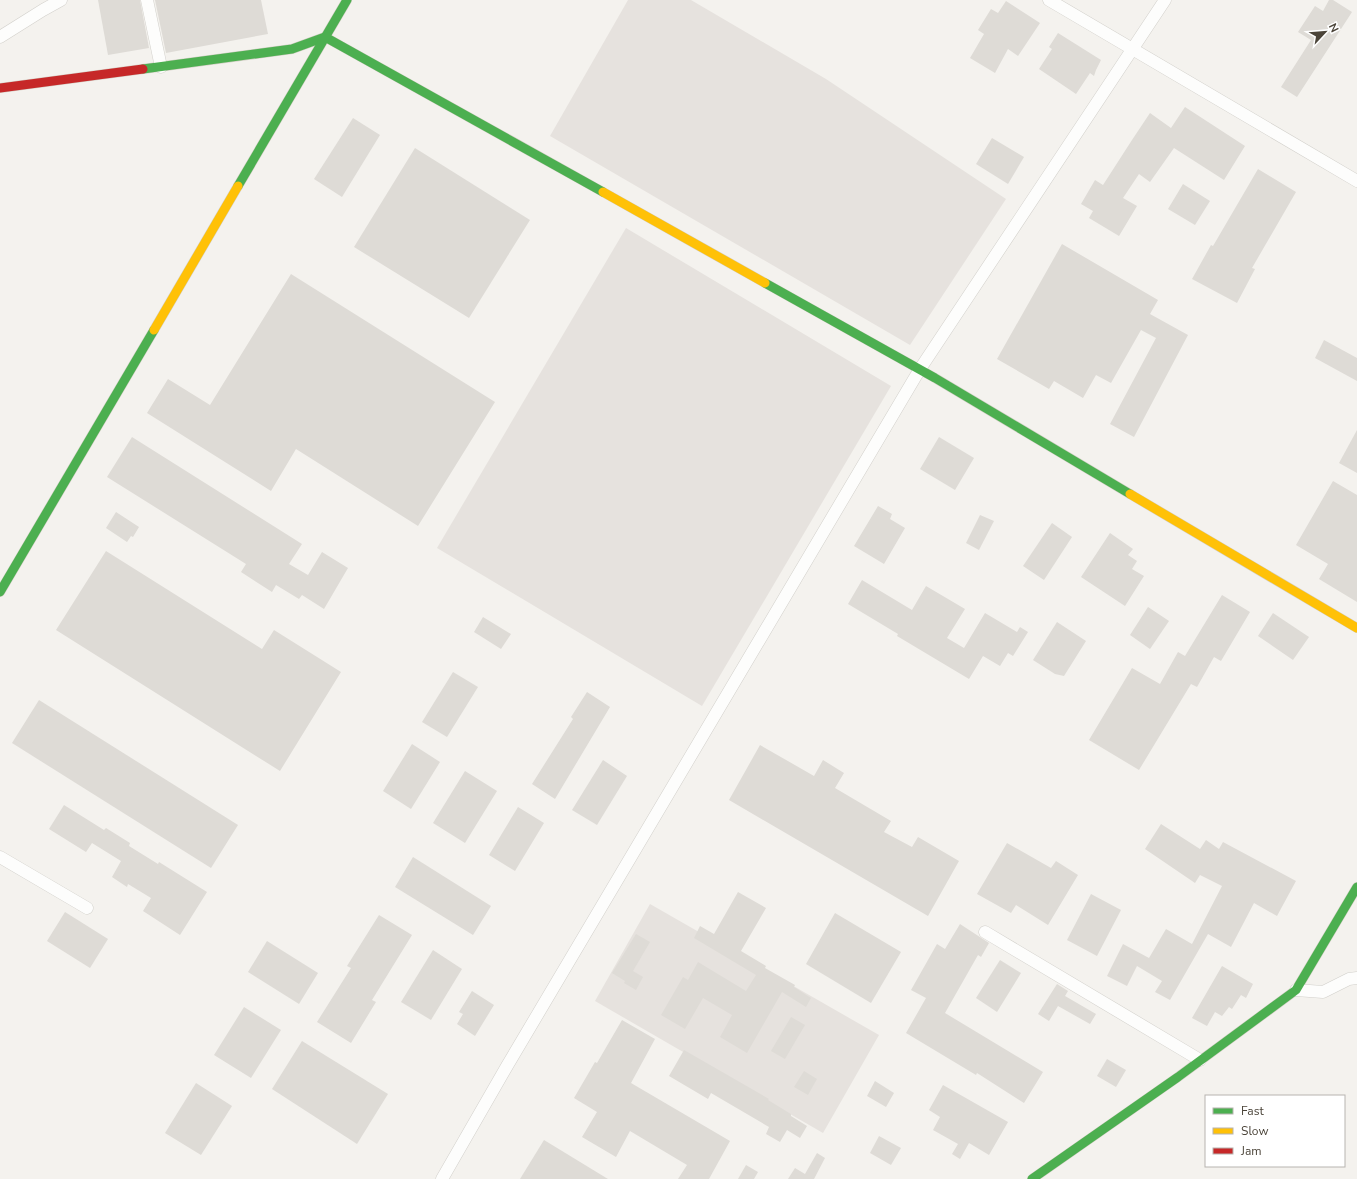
<svg xmlns="http://www.w3.org/2000/svg" width="1357" height="1179" viewBox="0 0 1357 1179" font-family="'Nunito Sans',sans-serif">
	<style>
		.industrial { fill: #e6e2de }
		.building { fill: #dedbd6 }
		.lines { fill: none; stroke-linecap: round; stroke-linejoin: round }
		.street-casing { stroke: #d2d0cb; stroke-width: 13 }
		.fast-casing { stroke: #d3cfc5; stroke-width: 10 }
		.slow-casing { stroke: #d3cfc5; stroke-width: 10 }
		.jam-casing { stroke: #d3cfc5; stroke-width: 10 }
		.street { stroke: #fdfdfc; stroke-width: 12 }
		.fast { stroke: #4caf50; stroke-width: 9 }
		.slow { stroke: #ffc107; stroke-width: 9 }
		.jam { stroke: #c62828; stroke-width: 9 }
	</style>
	<rect width="100%" height="100%" fill="#f4f2ee"/>
	<g class="industrial">
		<polygon points="628,0 691,0 826,79 1006,199 910,345 550,136"/>
		<polygon points="626,228 891,386 702,706 437,548"/>
		<polygon points="650,904 879,1035 823,1133 595,1001"/>
	</g>
	<g class="building">
		<polygon points="98,0 140,0 149,48 108,55"/>
		<polygon points="155,0 261,0 268,34 166,53"/>
		<polygon points="1329,0 1333,0 1352,12 1297,97 1281,87 1311,40 1298,32 1315,6 1323,11"/>
		<polygon points="1006,1 1040,23 1018,56 1008,49 995,73 970,58 984,34 978,30 991,9 998,13"/>
		<polygon points="1058,33 1101,60 1096,70 1094,76 1090,73 1076,94 1039,69 1052,49 1049,47"/>
		<polygon points="1185,107 1245,146 1224,180 1174,148 1150,182 1139,174 1123,198 1137,206 1119,236 1089,218 1093,211 1081,204 1095,180 1103,185 1132,140 1150,113 1171,128"/>
		<polygon points="353,118 380,135 342,197 314,179"/>
		<polygon points="992,138 1024,157 1008,184 976,164"/>
		<polygon points="415,148 530,220 469,318 354,247"/>
		<polygon points="1258,169 1296,192 1252,268 1255,269 1237,303 1192,279 1211,245 1213,246"/>
		<polygon points="1183,184 1210,201 1195,225 1168,209"/>
		<polygon points="1062,244 1158,300 1150,314 1188,335 1134,437 1110,424 1156,338 1141,330 1111,383 1096,375 1083,398 1054,381 1049,389 997,359"/>
		<polygon points="291,274 495,402 418,526 296,449 271,491 147,413 168,379 210,405"/>
		<polygon points="1324,340 1357,358 1357,381 1315,358"/>
		<polygon points="1357,430 1357,473 1339,463"/>
		<polygon points="132,437 302,544 289,564 308,575 322,552 348,568 324,609 302,595 299,599 276,585 272,592 241,572 246,564 107,477"/>
		<polygon points="939,437 974,458 955,490 920,469"/>
		<polygon points="1333,481 1357,495 1357,602 1319,579 1328,564 1296,545"/>
		<polygon points="878,506 892,514 890,519 905,528 884,564 854,546"/>
		<polygon points="116,512 139,527 133,537 131,536 127,542 106,528"/>
		<polygon points="980,515 994,521 979,550 966,543"/>
		<polygon points="1052,523 1072,537 1044,580 1023,566"/>
		<polygon points="1110,533 1133,549 1128,555 1137,561 1132,569 1144,576 1125,606 1081,577"/>
		<polygon points="106,551 262,649 274,630 341,672 280,771 56,630"/>
		<polygon points="862,580 912,610 926,586 965,609 947,638 964,648 985,613 1017,632 1020,627 1028,632 1013,656 1008,653 1000,666 983,656 969,679 897,636 898,634 848,604"/>
		<polygon points="1222,595 1250,612 1221,661 1214,657 1197,687 1191,684 1139,770 1089,740 1132,668 1160,684 1178,652 1185,656"/>
		<polygon points="1148,607 1169,621 1150,649 1130,635"/>
		<polygon points="1273,613 1309,637 1293,660 1258,636"/>
		<polygon points="483,617 511,634 501,649 474,632"/>
		<polygon points="1057,622 1086,641 1064,676 1055,674 1033,660"/>
		<polygon points="453,672 478,687 447,737 422,722"/>
		<polygon points="587,692 610,707 555,799 532,784 573,719 571,717"/>
		<polygon points="39,700 238,825 211,868 12,743"/>
		<polygon points="412,744 440,762 411,809 383,791"/>
		<polygon points="760,745 814,776 823,760 844,773 835,788 891,821 884,832 912,847 918,837 959,861 928,916 729,800"/>
		<polygon points="603,760 627,776 597,825 572,810"/>
		<polygon points="465,771 497,791 465,843 433,823"/>
		<polygon points="64,805 104,830 106,828 130,843 129,846 158,864 159,862 207,892 180,935 143,911 151,898 128,884 127,887 112,877 121,861 92,843 86,852 49,829"/>
		<polygon points="518,807 544,823 515,871 489,855"/>
		<polygon points="1161,824 1200,849 1206,840 1219,849 1223,842 1296,881 1277,916 1254,903 1231,947 1208,934 1170,1000 1155,992 1162,981 1137,966 1127,986 1107,976 1123,944 1149,958 1166,929 1192,944 1222,886 1200,875 1195,883 1145,849"/>
		<polygon points="1007,843 1051,868 1056,861 1078,875 1048,925 1016,905 1011,913 977,894"/>
		<polygon points="413,857 491,906 473,935 395,887"/>
		<polygon points="738,892 766,908 741,951 766,966 765,968 795,985 794,987 811,998 806,1007 782,992 747,1053 720,1037 732,1015 703,998 685,1029 661,1015 683,977 688,980 698,962 746,991 756,975 694,938 700,926 714,934"/>
		<polygon points="1091,894 1121,910 1097,956 1067,940"/>
		<polygon points="65,912 108,939 90,968 47,941"/>
		<polygon points="835,913 901,952 871,1003 806,964"/>
		<polygon points="379,915 412,935 372,1000 376,1002 351,1043 317,1022 351,968 347,966"/>
		<polygon points="960,924 989,943 981,957 978,955 945,1013 1043,1072 1024,1103 977,1073 976,1075 906,1033 926,998 911,990 937,944 945,949"/>
		<polygon points="636,934 650,942 633,971 643,977 636,990 624,983 625,981 612,973"/>
		<polygon points="267,941 318,973 299,1004 248,972"/>
		<polygon points="433,950 462,969 431,1020 401,1002"/>
		<polygon points="1000,960 1021,973 997,1012 976,998"/>
		<polygon points="1222,966 1253,984 1246,998 1241,995 1232,1009 1229,1007 1222,1016 1215,1012 1207,1026 1192,1018"/>
		<polygon points="1057,984 1068,991 1065,996 1096,1014 1090,1024 1058,1006 1049,1021 1038,1014"/>
		<polygon points="472,991 494,1005 475,1036 457,1024 463,1014 459,1012"/>
		<polygon points="244,1007 281,1030 251,1078 214,1055"/>
		<polygon points="791,1017 805,1025 785,1059 771,1051"/>
		<polygon points="622,1020 655,1039 631,1083 730,1141 709,1179 678,1179 687,1165 630,1131 616,1157 582,1137 597,1112 574,1098 595,1062 597,1063"/>
		<polygon points="302,1041 388,1094 357,1144 272,1089"/>
		<polygon points="684,1050 769,1099 768,1100 791,1114 791,1116 807,1126 800,1138 787,1130 780,1142 766,1134 769,1127 711,1093 708,1099 669,1076"/>
		<polygon points="1107,1059 1126,1070 1116,1087 1097,1076"/>
		<polygon points="804,1071 817,1079 808,1095 794,1087"/>
		<polygon points="875,1081 894,1093 886,1107 867,1096"/>
		<polygon points="196,1083 232,1106 201,1155 165,1133"/>
		<polygon points="943,1085 1008,1122 989,1155 969,1143 960,1159 952,1154 958,1144 933,1130 940,1117 929,1110"/>
		<polygon points="879,1136 901,1148 891,1165 870,1153"/>
		<polygon points="544,1140 608,1179 520,1179"/>
		<polygon points="817,1153 825,1158 814,1179 788,1179 795,1168 805,1174"/>
		<polygon points="746,1165 758,1172 754,1179 738,1179"/>
	</g>
	<g class="lines">
		<defs>
			<g id="street">
				<polyline points="147,0 161,67"/>
				<polyline points="1049,0 1357,181"/>
				<polyline points="0,37 43,10 61,0"/>
				<polyline points="0,857 87,908"/>
				<polyline points="985,932 1200,1060"/>
				<polyline points="1296,990 1323,992 1349,979 1357,978"/>
				<polyline points="442,1179 507,1066 920,369 1165,0"/>
			</g>
			<g id="fast">
				<polyline points="143,69 292,49 325,37 603,192"/>
				<polyline points="238,186 347,0"/>
				<polyline points="765,283 935,378 1130,494"/>
				<polyline points="0,592 154,330"/>
				<polyline points="1032,1179 1178,1077 1296,990 1357,887"/>
			</g>
			<g id="slow">
				<polyline points="603,192 765,283"/>
				<polyline points="154,330 238,186"/>
				<polyline points="1130,494 1357,628"/>
			</g>
			<polyline id="jam" points="0,88 143,69"/>
		</defs>
		<use href="#street" class="street-casing"/>
		<use href="#fast" class="fast-casing"/>
		<use href="#slow" class="slow-casing"/>
		<use href="#jam" class="jam-casing"/>
		<use href="#street" class="street"/>
		<use href="#fast" class="fast"/>
		<use href="#slow" class="slow"/>
		<use href="#jam" class="jam"/>
	</g>
	<rect x="1205" y="1095" width="140" height="72" fill="#ffffff" stroke="#b7b4b0"/>
	<rect x="1213" y="1108" width="20" height="6" fill="#4caf50" stroke="#b7b4b0"/>
	<text x="1241" y="1115" font-size="12" fill="#4b4439">Fast</text>
	<rect x="1213" y="1128" width="20" height="6" fill="#ffc107" stroke="#b7b4b0"/>
	<text x="1241" y="1135" font-size="12" fill="#4b4439">Slow</text>
	<rect x="1213" y="1148" width="20" height="6" fill="#c62828" stroke="#b7b4b0"/>
	<text x="1241" y="1155" font-size="12" fill="#4b4439">Jam</text>
	<g transform="translate(1325 32) rotate(64)" stroke="#ffffff" stroke-width="3" paint-order="stroke">
	<path d="M0-3L7 15L0 10L-7 15Z" fill="#4b4439"/>
	<text y="-6" font-size="11" font-weight="bold" text-anchor="middle" fill="#4b4439">N</text>
	</g>
</svg>
